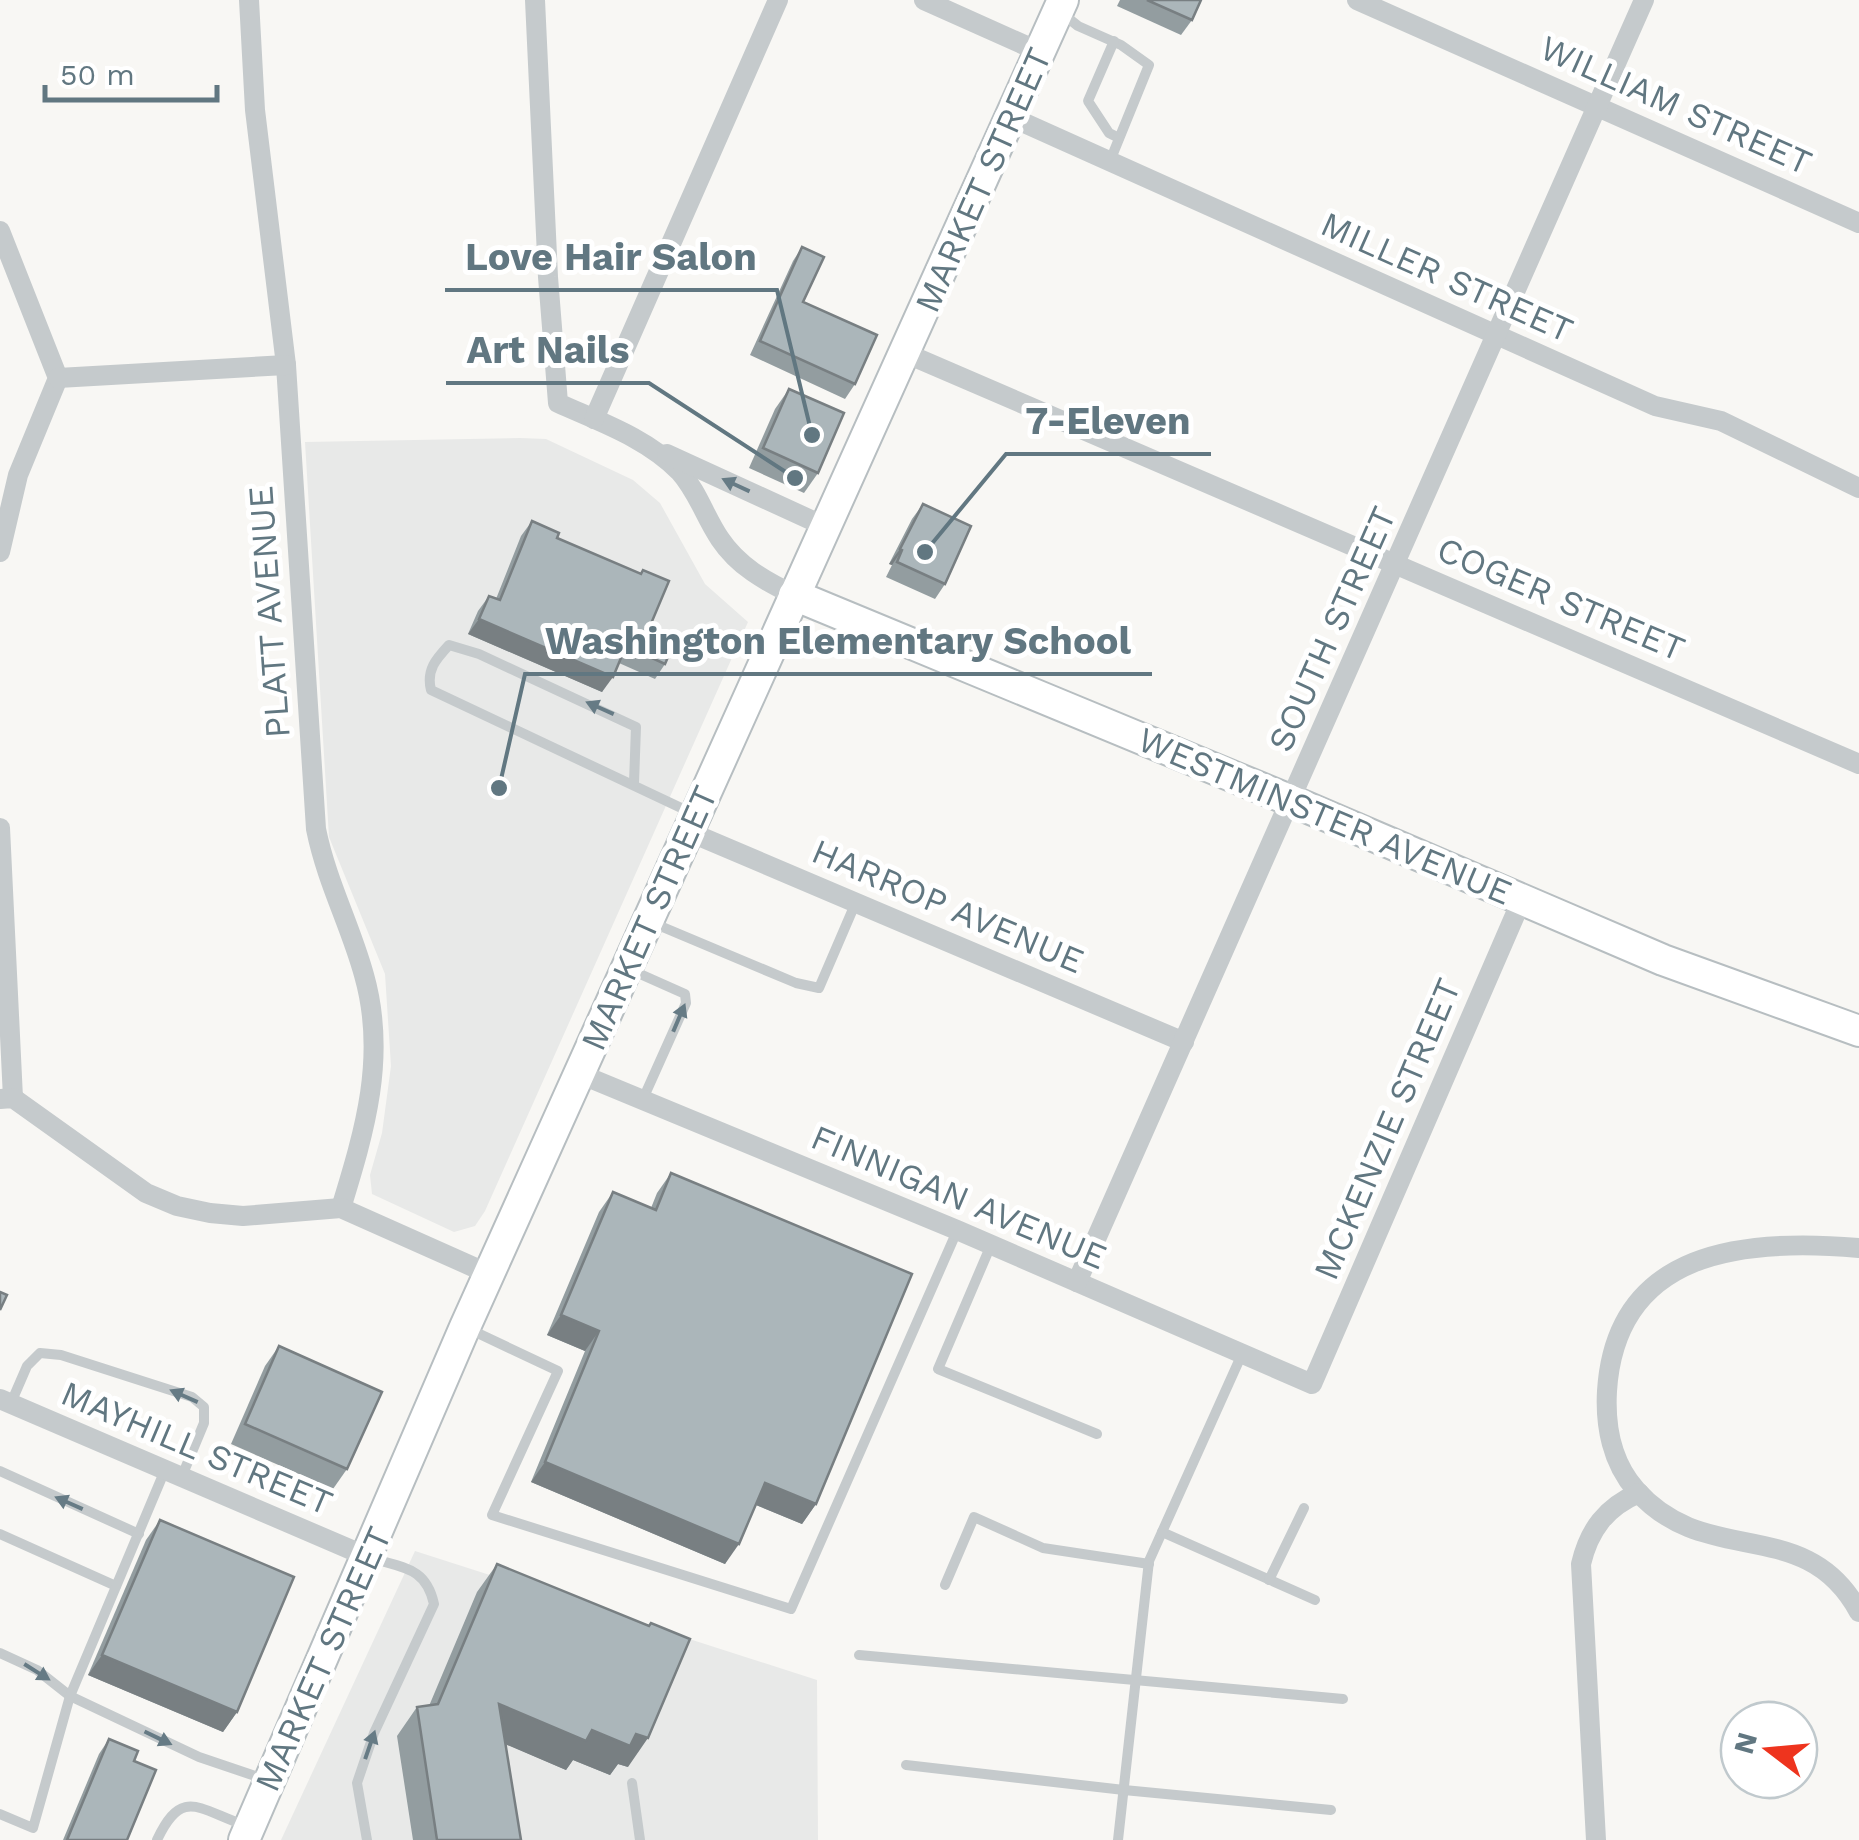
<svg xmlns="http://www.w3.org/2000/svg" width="1859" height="1840" viewBox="0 0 1859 1840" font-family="'Work Sans',sans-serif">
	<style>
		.built { fill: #e8e9e8 }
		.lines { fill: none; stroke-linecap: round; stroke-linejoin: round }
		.secondary-casing { stroke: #b7bec1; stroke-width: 34 }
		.lane { stroke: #c5cacc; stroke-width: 10 }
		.street { stroke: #c5cacc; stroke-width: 20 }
		.secondary { stroke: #fff; stroke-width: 30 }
		.wall { fill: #939da0 }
		.shaded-wall { fill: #787f82 }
		.building { fill: #abb6ba; stroke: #787f82; stroke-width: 2.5 }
		.oneway { fill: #667b85 }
		.labels { text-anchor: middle; stroke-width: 10; stroke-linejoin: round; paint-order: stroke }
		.street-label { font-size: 35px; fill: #617781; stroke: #fff }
		.leader { fill: none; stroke: #617781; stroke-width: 4 }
		.callout-dot { fill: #617781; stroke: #fff; stroke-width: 4 }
		.callout-label { font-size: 38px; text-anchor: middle; font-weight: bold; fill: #617781; stroke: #fff; stroke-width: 10; stroke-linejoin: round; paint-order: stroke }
	</style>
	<rect width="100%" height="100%" fill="#f8f7f4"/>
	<g class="built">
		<polygon points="520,438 546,439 633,480 660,503 705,584 748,622 485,1211 475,1226 454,1232 372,1194 370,1175 382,1133 391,1066 385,974 329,837 305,442"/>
		<polygon points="415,1551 817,1680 818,1840 281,1840"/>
	</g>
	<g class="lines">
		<defs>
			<g id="secondary">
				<polyline points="794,595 1292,801 1663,960 1859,1031"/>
				<polyline points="244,1840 465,1327 1063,0"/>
			</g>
		</defs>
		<use href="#secondary" class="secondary-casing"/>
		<g class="lane">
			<polyline points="1063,14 1078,26 1121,45 1149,65 1110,161"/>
			<polyline points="1114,41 1088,101 1109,133 1119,138"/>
			<path d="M634,783L636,727L479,654L449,645C436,659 426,670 431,690L694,814"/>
			<polyline points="653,923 796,983 819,988 856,902"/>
			<polyline points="631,970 685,994 686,1003 643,1099"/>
			<polyline points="991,1245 938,1369 1097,1434"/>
			<polyline points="469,1329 558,1371 492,1515 791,1609 957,1231"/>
			<polyline points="11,1403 27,1366 40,1353 61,1355 192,1397 204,1407 204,1423 182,1476"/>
			<polyline points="0,1471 139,1534"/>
			<polyline points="1162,1532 1315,1600"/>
			<polyline points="0,1534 116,1586"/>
			<polyline points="1269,1580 1304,1508"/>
			<polyline points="945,1585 974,1517 1043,1548 1149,1564"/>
			<polyline points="0,1653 37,1670 70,1696 199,1757 264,1779"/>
			<polyline points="859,1655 1343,1699"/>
			<polyline points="906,1765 1124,1790 1331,1810"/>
			<polyline points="632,1783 640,1840"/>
			<polyline points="0,1814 33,1828 70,1696 165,1470"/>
			<path d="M157,1840C182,1787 198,1809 244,1825"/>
			<path d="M367,1840L357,1783L374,1733L434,1604C426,1567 403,1568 371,1558"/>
			<polyline points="1118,1840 1149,1561 1242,1354"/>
		</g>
		<g class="street">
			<path d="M249,0L255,110L286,365L316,829C327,883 350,924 364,975C387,1056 365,1130 341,1208"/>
			<path d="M535,0L548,277L558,403C600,422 647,438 680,472C698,492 705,517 720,539C738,566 765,581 794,595"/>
			<polyline points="924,0 1040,52"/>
			<polyline points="1357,0 1859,223"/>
			<polyline points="1011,117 1655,406 1721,421 1859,488"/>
			<polyline points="0,231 58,378 18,475 0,552"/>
			<polyline points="905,353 1859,764"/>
			<polyline points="58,378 286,365"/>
			<polyline points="594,419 778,0"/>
			<polyline points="667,454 824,526"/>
			<polyline points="0,828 13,1098"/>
			<polyline points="687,831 1184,1042"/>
			<polyline points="580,1074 957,1230 1312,1384 1522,899"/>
			<polyline points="0,1099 13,1098 146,1193 177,1206 210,1213 243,1216 341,1208 489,1274"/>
			<path d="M1859,1248C1745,1238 1616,1249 1607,1391C1605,1426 1612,1463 1636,1490C1706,1570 1806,1513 1859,1612"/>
			<polyline points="1077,1282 1644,0"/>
			<polyline points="0,1399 368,1557"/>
			<path d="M1596,1840L1581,1564C1589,1530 1606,1507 1639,1493"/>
		</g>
		<use href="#secondary" class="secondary"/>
	</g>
	<g class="wall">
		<polygon points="1120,0 1201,0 1192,20 1181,35 1117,6"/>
		<polygon points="802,247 803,302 855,384 845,399 750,355 793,261"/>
		<polygon points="789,389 818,473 804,493 749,468 775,409"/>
		<polygon points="923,504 945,584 935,599 886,577 892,565 889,564 912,519"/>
		<polygon points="532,521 557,538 650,626 665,664 655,679 619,663 602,692 468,634 478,611 489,596 496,599 521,536"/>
		<polygon points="671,1173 816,1504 802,1524 756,1505 725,1564 531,1482 585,1351 547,1335 599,1212 613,1192 651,1208 657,1193"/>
		<polygon points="279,1346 347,1469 333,1489 231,1444 265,1366"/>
		<polygon points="160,1520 237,1712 223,1732 88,1675 146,1540"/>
		<polygon points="497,1564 628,1767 618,1764 610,1775 573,1760 566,1770 506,1744 521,1840 413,1840 397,1736 417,1707 429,1706 477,1592"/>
		<polygon points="109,1739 134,1761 127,1840 63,1840 99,1754"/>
	</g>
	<g class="shaded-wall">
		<polygon points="900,549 902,550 892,565 889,564"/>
		<polygon points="479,619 613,677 602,692 468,634"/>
		<polygon points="561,1315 599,1331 585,1351 547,1335"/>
		<polygon points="545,1462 739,1544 725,1564 531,1482"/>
		<polygon points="765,1483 816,1504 802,1524 751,1503"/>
		<polygon points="102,1655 237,1712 223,1732 88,1675"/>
		<polygon points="499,1704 592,1730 636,1734 648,1738 628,1767 618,1764 610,1775 573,1760 566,1770 479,1733"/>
	</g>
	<g class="building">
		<polygon points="1147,0 1201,0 1192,20"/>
		<polygon points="802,247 824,257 803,302 877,335 855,384 760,341"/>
		<polygon points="789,389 844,413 818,473 763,448"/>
		<polygon points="923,504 971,526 945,584 897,562 902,550 900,549"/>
		<polygon points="532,521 559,533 557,538 641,574 643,570 669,581 650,626 676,638 665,664 626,646 613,677 479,619 489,596 500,600"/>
		<polygon points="671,1173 912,1274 816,1504 765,1483 739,1544 545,1462 599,1331 561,1315 613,1192 656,1210"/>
		<polygon points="0,1292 7,1295 0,1310"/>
		<polygon points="279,1346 382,1392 347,1469 245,1424"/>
		<polygon points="160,1520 294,1577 237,1712 102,1655"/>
		<polygon points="497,1564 649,1626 651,1623 690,1639 648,1738 636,1734 630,1746 592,1730 586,1741 499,1704 521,1840 437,1840 417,1707 438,1704"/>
		<polygon points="109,1739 138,1751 134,1761 156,1770 127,1840 67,1840"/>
	</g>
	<defs><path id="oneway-solid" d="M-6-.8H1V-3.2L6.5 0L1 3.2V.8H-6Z" transform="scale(2.5)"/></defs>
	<g class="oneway">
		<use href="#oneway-solid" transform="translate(736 485) rotate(-155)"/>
		<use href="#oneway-solid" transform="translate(600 708) rotate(-156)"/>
		<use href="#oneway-solid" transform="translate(679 1018) rotate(-67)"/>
		<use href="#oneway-solid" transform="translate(184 1396) rotate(-156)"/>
		<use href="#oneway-solid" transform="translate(69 1503) rotate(-156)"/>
		<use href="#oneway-solid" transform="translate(37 1672) rotate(32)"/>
		<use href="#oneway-solid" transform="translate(158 1738) rotate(26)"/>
		<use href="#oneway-solid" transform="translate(370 1745) rotate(-71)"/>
	</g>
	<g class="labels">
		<g class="street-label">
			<text transform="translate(1676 105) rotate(24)" y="12">WILLIAM STREET</text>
			<text transform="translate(983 180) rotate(-66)" y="12">MARKET STREET</text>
			<text transform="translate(1447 277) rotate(24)" y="12">MILLER STREET</text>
			<text transform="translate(1561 599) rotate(23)" y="12">COGER STREET</text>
			<text transform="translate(269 612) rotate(-94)" y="12">PLATT AVENUE</text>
			<text transform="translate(1332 629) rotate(-66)" y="12">SOUTH STREET</text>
			<text transform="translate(1325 816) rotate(23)" y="12">WESTMINSTER AVENUE</text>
			<text transform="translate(948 906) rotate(23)" y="12">HARROP AVENUE</text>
			<text transform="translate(649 918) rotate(-66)" y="12">MARKET STREET</text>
			<text transform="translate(1387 1129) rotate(-67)" y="12">MCKENZIE STREET</text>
			<text transform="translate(959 1197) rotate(23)" y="12">FINNIGAN AVENUE</text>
			<text transform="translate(197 1448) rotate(23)" y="12">MAYHILL STREET</text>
			<text transform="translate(323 1659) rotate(-66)" y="12">MARKET STREET</text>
		</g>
	</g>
	<path class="leader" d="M812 435L777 290H445M795 478L649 383H446M925 552L1006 454H1211M499 788L525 674H1152"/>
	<g class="callout-dot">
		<circle cx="812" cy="435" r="10"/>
		<circle cx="795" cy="478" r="10"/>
		<circle cx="925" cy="552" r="10"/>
		<circle cx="499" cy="788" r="10"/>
	</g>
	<g class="callout-label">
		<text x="611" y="270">Love Hair Salon</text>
		<text x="548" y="363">Art Nails</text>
		<text x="1108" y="434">7-Eleven</text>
		<text x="838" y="654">Washington Elementary School</text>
	</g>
	<g transform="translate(1769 1750) rotate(286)"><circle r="48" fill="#ffffff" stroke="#c0c9cd" stroke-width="2.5"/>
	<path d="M0-8L18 38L0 25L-18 38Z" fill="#ee341e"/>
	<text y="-15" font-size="28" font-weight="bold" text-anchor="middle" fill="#617781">N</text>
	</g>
	<path d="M45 85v15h172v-15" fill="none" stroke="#617781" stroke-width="5"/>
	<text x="60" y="85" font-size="30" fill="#617781" stroke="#ffffff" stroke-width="8" paint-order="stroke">50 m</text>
</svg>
